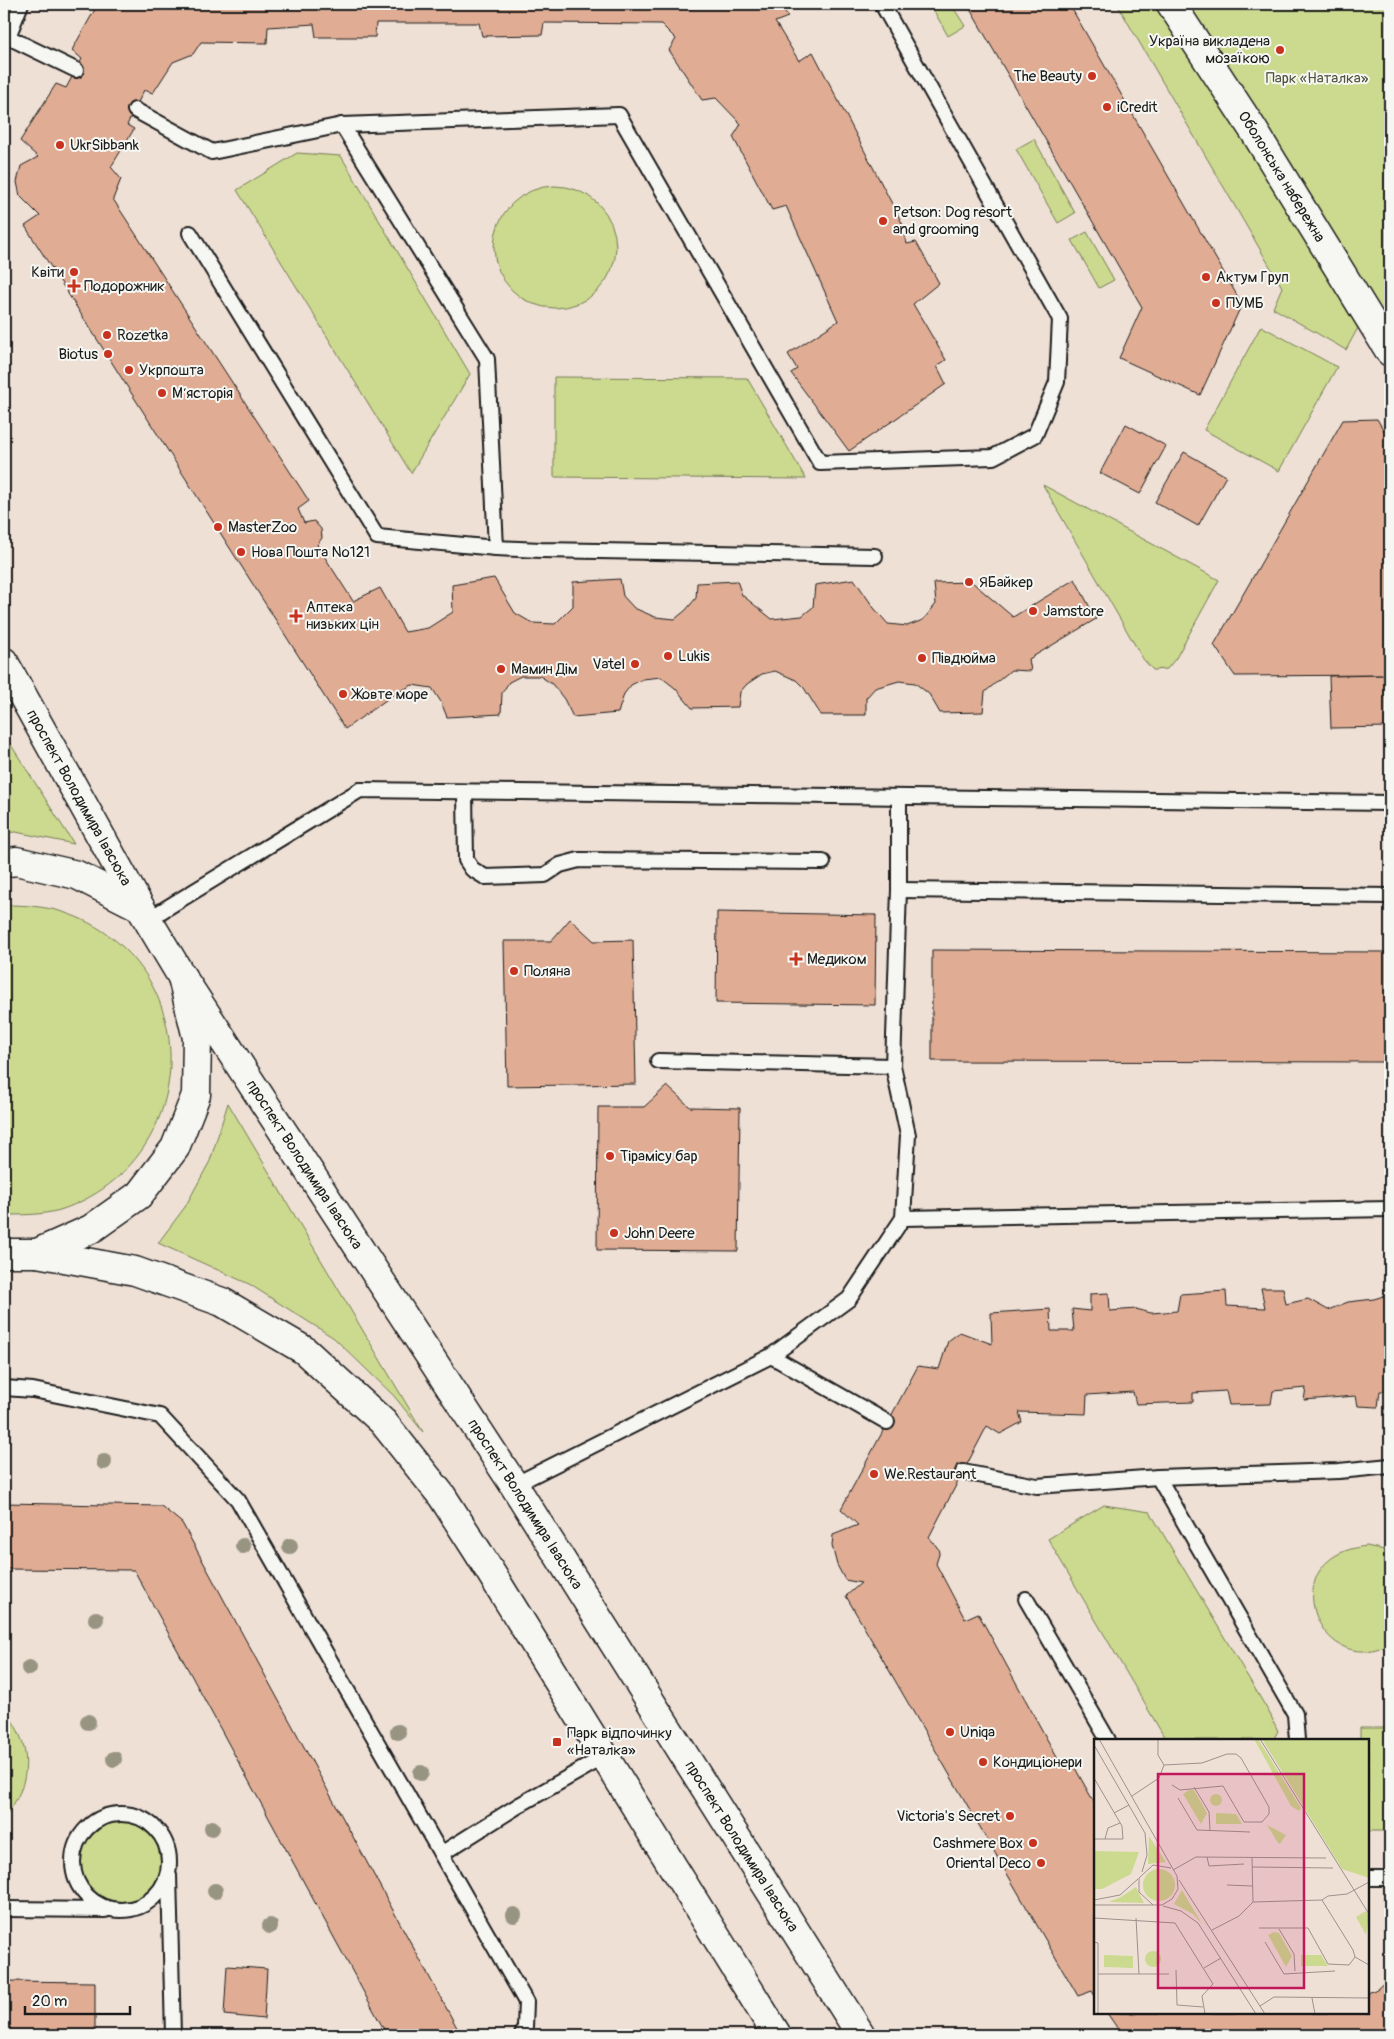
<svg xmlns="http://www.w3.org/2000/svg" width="1394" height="2039" viewBox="0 0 1394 2039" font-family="Pangolin,sans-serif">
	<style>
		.green { fill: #cbda8e; stroke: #747b55 }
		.building { fill: #e0ad94; stroke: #1c1c1c }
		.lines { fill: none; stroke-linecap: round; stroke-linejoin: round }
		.lane-casing { stroke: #1c1c1c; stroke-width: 18 }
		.street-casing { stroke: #1c1c1c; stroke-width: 31 }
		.secondary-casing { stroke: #1c1c1c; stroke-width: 31 }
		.lane { stroke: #f6f6f2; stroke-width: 14 }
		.street { stroke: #f6f6f2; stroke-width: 28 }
		.secondary { stroke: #f6f6f2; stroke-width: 28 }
		.tree { fill: #989482 }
		.poi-dot { fill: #c8321e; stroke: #f6f6f2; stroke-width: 2 }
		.labels { text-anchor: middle; stroke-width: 4; stroke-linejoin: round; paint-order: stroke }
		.poi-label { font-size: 15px; fill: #1c1c1c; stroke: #f6f6f2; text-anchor: start }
		.park-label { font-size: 15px; fill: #51553e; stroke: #f6f6f2 }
		.street-label { font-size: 15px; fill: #1c1c1c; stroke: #f6f6f2 }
		.inset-road { fill: none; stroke: #9b928c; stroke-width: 1 }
		.view { fill: #c2185b; fill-opacity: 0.15; stroke: #c2185b; stroke-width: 2.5 }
		.inset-edge { fill: none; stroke: #1c1c1c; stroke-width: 2.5 }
	</style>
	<rect width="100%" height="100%" fill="#efe0d6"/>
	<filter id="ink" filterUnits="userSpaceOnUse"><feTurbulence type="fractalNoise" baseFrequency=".02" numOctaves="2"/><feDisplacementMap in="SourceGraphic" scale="10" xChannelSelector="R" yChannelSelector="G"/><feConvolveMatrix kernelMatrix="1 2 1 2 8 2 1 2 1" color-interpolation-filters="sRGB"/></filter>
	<g filter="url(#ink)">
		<g class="green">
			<polygon points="930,4 951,4 965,26 948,36"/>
			<polygon points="1117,4 1162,4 1360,324 1346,350 1273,308 1282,287"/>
			<polygon points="1186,4 1390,4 1390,332"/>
			<polygon points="1034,139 1075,213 1058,223 1016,149"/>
			<polygon points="297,153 341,156 470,374 411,473 237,190"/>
			<circle cx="555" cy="247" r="61"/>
			<polygon points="1087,232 1114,280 1099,288 1072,240"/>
			<polygon points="1261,326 1337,367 1279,471 1204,430"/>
			<polygon points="554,377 747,378 806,479 554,477"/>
			<polygon points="1043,485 1219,580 1176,658 1167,669 1153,670 1143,659"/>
			<polygon points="4,734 74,844 16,832 4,833"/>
			<path d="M4,905C22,905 39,906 56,910C207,952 208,1161 60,1210C42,1215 22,1215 4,1215Z"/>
			<polygon points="228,1103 423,1432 394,1396 334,1338 249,1284 158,1243 185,1207 210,1161"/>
			<polygon points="1104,1505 1150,1512 1270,1714 1278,1731 1273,1740 1166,1740 1048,1539"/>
			<path d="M1367,1546L1384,1550L1390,1554V1643C1320,1684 1269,1556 1367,1546Z"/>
			<path d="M4,1710C33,1743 33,1784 4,1817Z"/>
			<polygon points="1360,1728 1390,1728 1390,1831 1368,1831 1368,1740 1360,1740"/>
			<circle cx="121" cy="1862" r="48"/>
		</g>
		<g class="building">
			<polygon points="98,4 779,4 788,17 775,22 799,61 813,52 902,223 907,244 916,242 939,283 913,304 946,360 937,366 946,384 849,451 791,373 797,369 788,354 838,321 786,206 772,210 733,137 741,124 716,98 702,100 669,50 676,39 661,24 544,23 542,35 482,36 479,23 376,23 375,37 316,37 314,24 268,27 267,43 201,42 193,54 173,62 153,93 144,90 127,125 134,129 111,167 121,179 113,199 309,501 298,509 304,523 314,521 321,529 322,538 317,545 353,601 380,588 405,632 428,628 453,612 452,585 494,578 515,613 532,623 555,624 573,606 573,582 620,579 623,596 634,608 655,617 675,619 686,610 696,598 697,583 737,581 742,595 772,619 802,616 813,607 815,585 854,579 874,608 888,624 907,626 923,620 936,604 934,583 972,582 1013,617 1075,579 1096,619 1029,659 1031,671 1011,670 985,692 983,712 940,713 929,694 915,683 899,681 875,688 866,698 866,715 821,715 804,688 796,680 775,671 762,674 747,684 740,692 738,707 692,708 675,688 661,677 643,679 631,685 624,694 618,713 573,717 564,699 552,684 540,676 521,676 509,682 502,693 501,714 447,717 441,702 432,688 412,685 393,695 345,729 25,226 40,216 20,196 17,182 21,166 38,157 20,141 56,84 66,88 82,59 72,50"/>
			<polygon points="967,4 1069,4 1242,304 1200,395 1119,358 1142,307"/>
			<polygon points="1377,419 1390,441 1390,675 1235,676 1214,645 1343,420"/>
			<polygon points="1126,424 1166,446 1140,494 1100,473"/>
			<polygon points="1184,452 1226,476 1198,526 1155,502"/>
			<polygon points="1390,675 1390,727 1331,728 1329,676"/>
			<polygon points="717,912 876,915 875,1005 716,1003"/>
			<polygon points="570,919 594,941 633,940 636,1084 507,1086 504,941 551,941"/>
			<polygon points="932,950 1390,952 1390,1062 932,1061"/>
			<polygon points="667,1086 690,1107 740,1108 738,1251 597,1250 598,1107 644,1107"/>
			<polygon points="1261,1288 1283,1288 1286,1304 1308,1299 1328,1310 1348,1302 1374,1299 1390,1294 1390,1391 1380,1391 1378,1407 1358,1406 1356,1396 1304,1400 1306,1388 1273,1391 1271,1404 1229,1405 1226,1391 1193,1393 1193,1402 1136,1404 1133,1392 1087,1395 1086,1414 1019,1412 1022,1422 1000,1434 987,1426 929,1537 940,1551 936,1564 965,1619 978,1613 1060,1763 1070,1759 1095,1804 1095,1996 1092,1991 1078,1996 846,1596 861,1583 845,1580 837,1565 832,1546 833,1535 858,1525 841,1509 918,1366 939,1369 948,1341 960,1332 992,1344 991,1313 1050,1309 1051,1331 1074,1331 1072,1309 1090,1311 1090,1294 1109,1293 1110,1311 1136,1309 1151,1313 1177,1311 1180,1294 1226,1291 1227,1306 1265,1308"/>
			<polygon points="4,1503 161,1506 182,1523 461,2035 387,2035 134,1570 4,1569"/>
			<polygon points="227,1966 267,1969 264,2019 224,2015"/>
			<polygon points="1390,1973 1390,2035 1122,2035 1107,2013 1368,2013 1368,1993 1377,1989 1387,1980"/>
			<polygon points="4,1981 95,1982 95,2035 4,2035"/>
		</g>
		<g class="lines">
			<defs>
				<g id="lane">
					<polyline points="8,37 76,70"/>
					<polyline points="4,40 8,37 21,4"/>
					<polyline points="135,110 212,152 342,125 619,115 820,463 993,457 1035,435 1057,382 1060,319 882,4"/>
					<polyline points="342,125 487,359 496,548"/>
					<polyline points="190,233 377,537 496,548 541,550 875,556"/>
					<polyline points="465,792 466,860 472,869 485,877 545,875 560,865 579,860 823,862"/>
					<polyline points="899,890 1390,896"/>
					<polyline points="147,920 360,790 1390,803"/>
					<polyline points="658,1061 893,1066"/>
					<polyline points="903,1218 1390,1209"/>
					<polyline points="771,1356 887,1422"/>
					<polyline points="4,1388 33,1390 160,1416 238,1500 526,2002 525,2027 522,2035"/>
					<polyline points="963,1472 1037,1486 1158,1477 1339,1471 1390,1466"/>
					<polyline points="1158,1477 1295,1714 1297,1740"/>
					<polyline points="514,1485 771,1356 849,1299 903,1218 908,1135 893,1066 899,890 899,799"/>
					<polyline points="1026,1599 1108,1740"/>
					<circle cx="121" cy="1862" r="48"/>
					<polyline points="441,1854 521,1804 604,1757"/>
					<polyline points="169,1875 173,2035"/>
					<polyline points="1368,1878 1390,1878"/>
					<polyline points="4,1909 105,1910"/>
				</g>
				<g id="street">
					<path id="s1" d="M1171,4L1254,131L1390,352"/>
				</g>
				<g id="secondary">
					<path id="s2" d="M4,662L140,907L182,977L197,1038L196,1095L175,1148L139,1195L91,1229L37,1253H4"/>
					<polyline points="4,863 16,861 77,875 140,907"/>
					<path id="s3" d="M182,977L514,1485L861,2035"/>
					<polyline points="37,1253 135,1271 222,1302 304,1350 383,1422 442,1496 478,1552 777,2035"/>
				</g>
			</defs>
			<use href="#lane" class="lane-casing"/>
			<use href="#street" class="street-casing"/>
			<use href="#secondary" class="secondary-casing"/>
			<use href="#lane" class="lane"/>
			<use href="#street" class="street"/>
			<use href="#secondary" class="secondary"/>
		</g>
		<g class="tree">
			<circle cx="104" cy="1462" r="8"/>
			<circle cx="243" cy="1546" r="8"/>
			<circle cx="290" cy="1546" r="8"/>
			<circle cx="96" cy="1619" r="8"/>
			<circle cx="29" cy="1668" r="8"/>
			<circle cx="88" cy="1722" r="8"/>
			<circle cx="398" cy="1732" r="8"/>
			<circle cx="114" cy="1759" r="8"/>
			<circle cx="421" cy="1773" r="8"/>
			<circle cx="212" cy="1828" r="8"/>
			<circle cx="215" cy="1891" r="8"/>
			<circle cx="514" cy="1915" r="8"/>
			<circle cx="270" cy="1926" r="8"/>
		</g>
	</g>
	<g class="poi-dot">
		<circle cx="1280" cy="50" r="5"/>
		<circle cx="1092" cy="76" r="5"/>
		<circle cx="1107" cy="107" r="5"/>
		<circle cx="60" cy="145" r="5"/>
		<circle cx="883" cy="221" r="5"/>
		<circle cx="74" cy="272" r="5"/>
		<circle cx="1206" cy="277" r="5"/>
		<path d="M71.5 278.5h5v5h5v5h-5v5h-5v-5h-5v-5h5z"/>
		<circle cx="1216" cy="303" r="5"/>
		<circle cx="107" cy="335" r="5"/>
		<circle cx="108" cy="354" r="5"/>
		<circle cx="129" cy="370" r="5"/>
		<circle cx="162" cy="393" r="5"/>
		<circle cx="218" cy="527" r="5"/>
		<circle cx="241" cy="552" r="5"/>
		<circle cx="969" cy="582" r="5"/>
		<circle cx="1033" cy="611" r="5"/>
		<path d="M293.5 608.5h5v5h5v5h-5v5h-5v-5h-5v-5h5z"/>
		<circle cx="668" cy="656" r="5"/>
		<circle cx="922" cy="658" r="5"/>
		<circle cx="635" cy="664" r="5"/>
		<circle cx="501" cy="669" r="5"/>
		<circle cx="343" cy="694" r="5"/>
		<path d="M793.5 951.5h5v5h5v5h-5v5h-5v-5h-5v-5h5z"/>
		<circle cx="514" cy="971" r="5"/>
		<circle cx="610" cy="1156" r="5"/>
		<circle cx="614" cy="1233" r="5"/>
		<circle cx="874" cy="1474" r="5"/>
		<circle cx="950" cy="1732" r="5"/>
		<rect x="552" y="1737" width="10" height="10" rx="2.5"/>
		<circle cx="983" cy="1762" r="5"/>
		<circle cx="1010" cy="1816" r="5"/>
		<circle cx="1033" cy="1843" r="5"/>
		<circle cx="1041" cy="1863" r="5"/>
	</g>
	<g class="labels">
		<g class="poi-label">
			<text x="1270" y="46" text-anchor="end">Україна викладена<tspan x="1270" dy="17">мозаїкою</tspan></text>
			<text x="1082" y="81" text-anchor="end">The Beauty</text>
			<text x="1117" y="112">iCredit</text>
			<text x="70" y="150">UkrSibbank</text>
			<text x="893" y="217">Petson: Dog resort<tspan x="893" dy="17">and grooming</tspan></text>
			<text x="64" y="277" text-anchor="end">Квiти</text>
			<text x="1216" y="282">Актум Груп</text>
			<text x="84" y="291">Подорожник</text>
			<text x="1226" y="308">ПУМБ</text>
			<text x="117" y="340">Rozetka</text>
			<text x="98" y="359" text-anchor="end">Biotus</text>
			<text x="139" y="375">Укрпошта</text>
			<text x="172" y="398">Мʼясторія</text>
			<text x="228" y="532">MasterZoo</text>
			<text x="251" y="557">Нова Пошта №121</text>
			<text x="979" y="587">ЯБайкер</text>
			<text x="306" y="612">Аптека<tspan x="306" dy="17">низьких цін</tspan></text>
			<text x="1043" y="616">Jamstore</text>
			<text x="678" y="661">Lukis</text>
			<text x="932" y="663">Півдюйма</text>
			<text x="625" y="669" text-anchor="end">Vatel</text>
			<text x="511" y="674">Мамин Дім</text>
			<text x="353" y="699">Жовте море</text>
			<text x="807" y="964">Медиком</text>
			<text x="524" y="976">Поляна</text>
			<text x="620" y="1161">Тірамісу бар</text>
			<text x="624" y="1238">John Deere</text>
			<text x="884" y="1479">We.Restaurant</text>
			<text x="960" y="1737">Uniqa</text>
			<text x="567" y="1738">Парк відпочинку<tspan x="567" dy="17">«Наталка»</tspan></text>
			<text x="993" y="1767">Кондиціонери</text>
			<text x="1000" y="1821" text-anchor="end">Victoria's Secret</text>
			<text x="1023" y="1848" text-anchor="end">Cashmere Box</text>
			<text x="1031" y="1868" text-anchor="end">Oriental Deco</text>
		</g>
		<g class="park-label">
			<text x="1317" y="83">Парк «Наталка»</text>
		</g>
		<g class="street-label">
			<text dy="5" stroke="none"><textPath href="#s1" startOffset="205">Оболонська набережна</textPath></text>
			<text dy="5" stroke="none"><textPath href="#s2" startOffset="155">проспект Володимира Івасюка</textPath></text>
			<text dy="5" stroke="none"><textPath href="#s3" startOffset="224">проспект Володимира Івасюка</textPath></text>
			<text dy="5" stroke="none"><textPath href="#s3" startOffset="629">проспект Володимира Івасюка</textPath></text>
			<text dy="5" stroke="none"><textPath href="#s3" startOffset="1034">проспект Володимира Івасюка</textPath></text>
		</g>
	</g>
	<g transform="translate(1094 1739)">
		<rect width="275" height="275" fill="#efe0d6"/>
		<path d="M160,0H164L207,69L205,72L197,67ZM168,0H275V139L248,130ZM95,51H100L113,74L107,85L89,55ZM116 61a6 6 0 1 1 12 0a6 6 0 1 1-12 0ZM122,74L142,75L148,85H122ZM173,86L192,96L186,105L184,104ZM55,97L72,123L54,125ZM0,112L45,113L37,135L8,150H0ZM49 146a16 16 0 1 1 32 0a16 16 0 1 1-32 0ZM42,148L50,164L15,163L27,158ZM88,151L108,185L99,175L80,165ZM272,172L275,177L272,196L262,178ZM180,193L185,194L198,217L192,228L174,196ZM51 220a8 8 0 1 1 16 0a8 8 0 1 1-16 0ZM10,216L39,217V229L10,228ZM207,216H227L234,227H207Z" fill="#cbda8e"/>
		<path class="inset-road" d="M64,0V16L70,26M166,0L275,175M0,6L51,94L53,116L48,133M0,39L28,87L29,100H0M100,48L115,73L116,92M38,57L65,39L70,26L108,24L133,15H142L147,19L175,68V75L168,83H150L129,47L86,51L78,46M84,59L103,91L156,93M20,74L35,66M11,100L14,89L26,84M113,118L115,127L150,125M158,128L239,129M79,131L102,118L232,119M85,141L171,275M133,146L158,147M0,161L26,156L44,140M159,163L228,161L234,157L253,155L275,143M0,166H68L78,160L84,150L83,137L5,0M59,166L45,153V139L59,126L77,129M69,167L87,172L104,184L162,275M0,179L81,184L119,245L108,257L111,275M42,179L45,235M165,189H214L234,225L255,226L261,218L259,211L228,161M185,190L200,215L201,232M118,191L145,177L159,163L158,119M0,203L4,204V275M171,203L190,235L241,232M261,218L275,226M110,229L127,219M82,231L83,266L109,268M4,235H75M218,259L221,275M166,267L180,258L275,259"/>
		<path class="view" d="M64,35H210V249H64Z"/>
		<rect width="275" height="275" class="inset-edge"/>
	</g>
	<rect width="1394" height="2039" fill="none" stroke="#f6f6f2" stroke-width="20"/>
	<rect x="10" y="10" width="1374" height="2019" fill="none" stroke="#1c1c1c" stroke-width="2" filter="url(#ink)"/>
	<path d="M25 2006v8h105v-8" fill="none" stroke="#1c1c1c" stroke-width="2.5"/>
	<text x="32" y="2006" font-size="15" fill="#1c1c1c" stroke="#f6f6f2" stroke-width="4" paint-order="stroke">20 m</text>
</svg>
